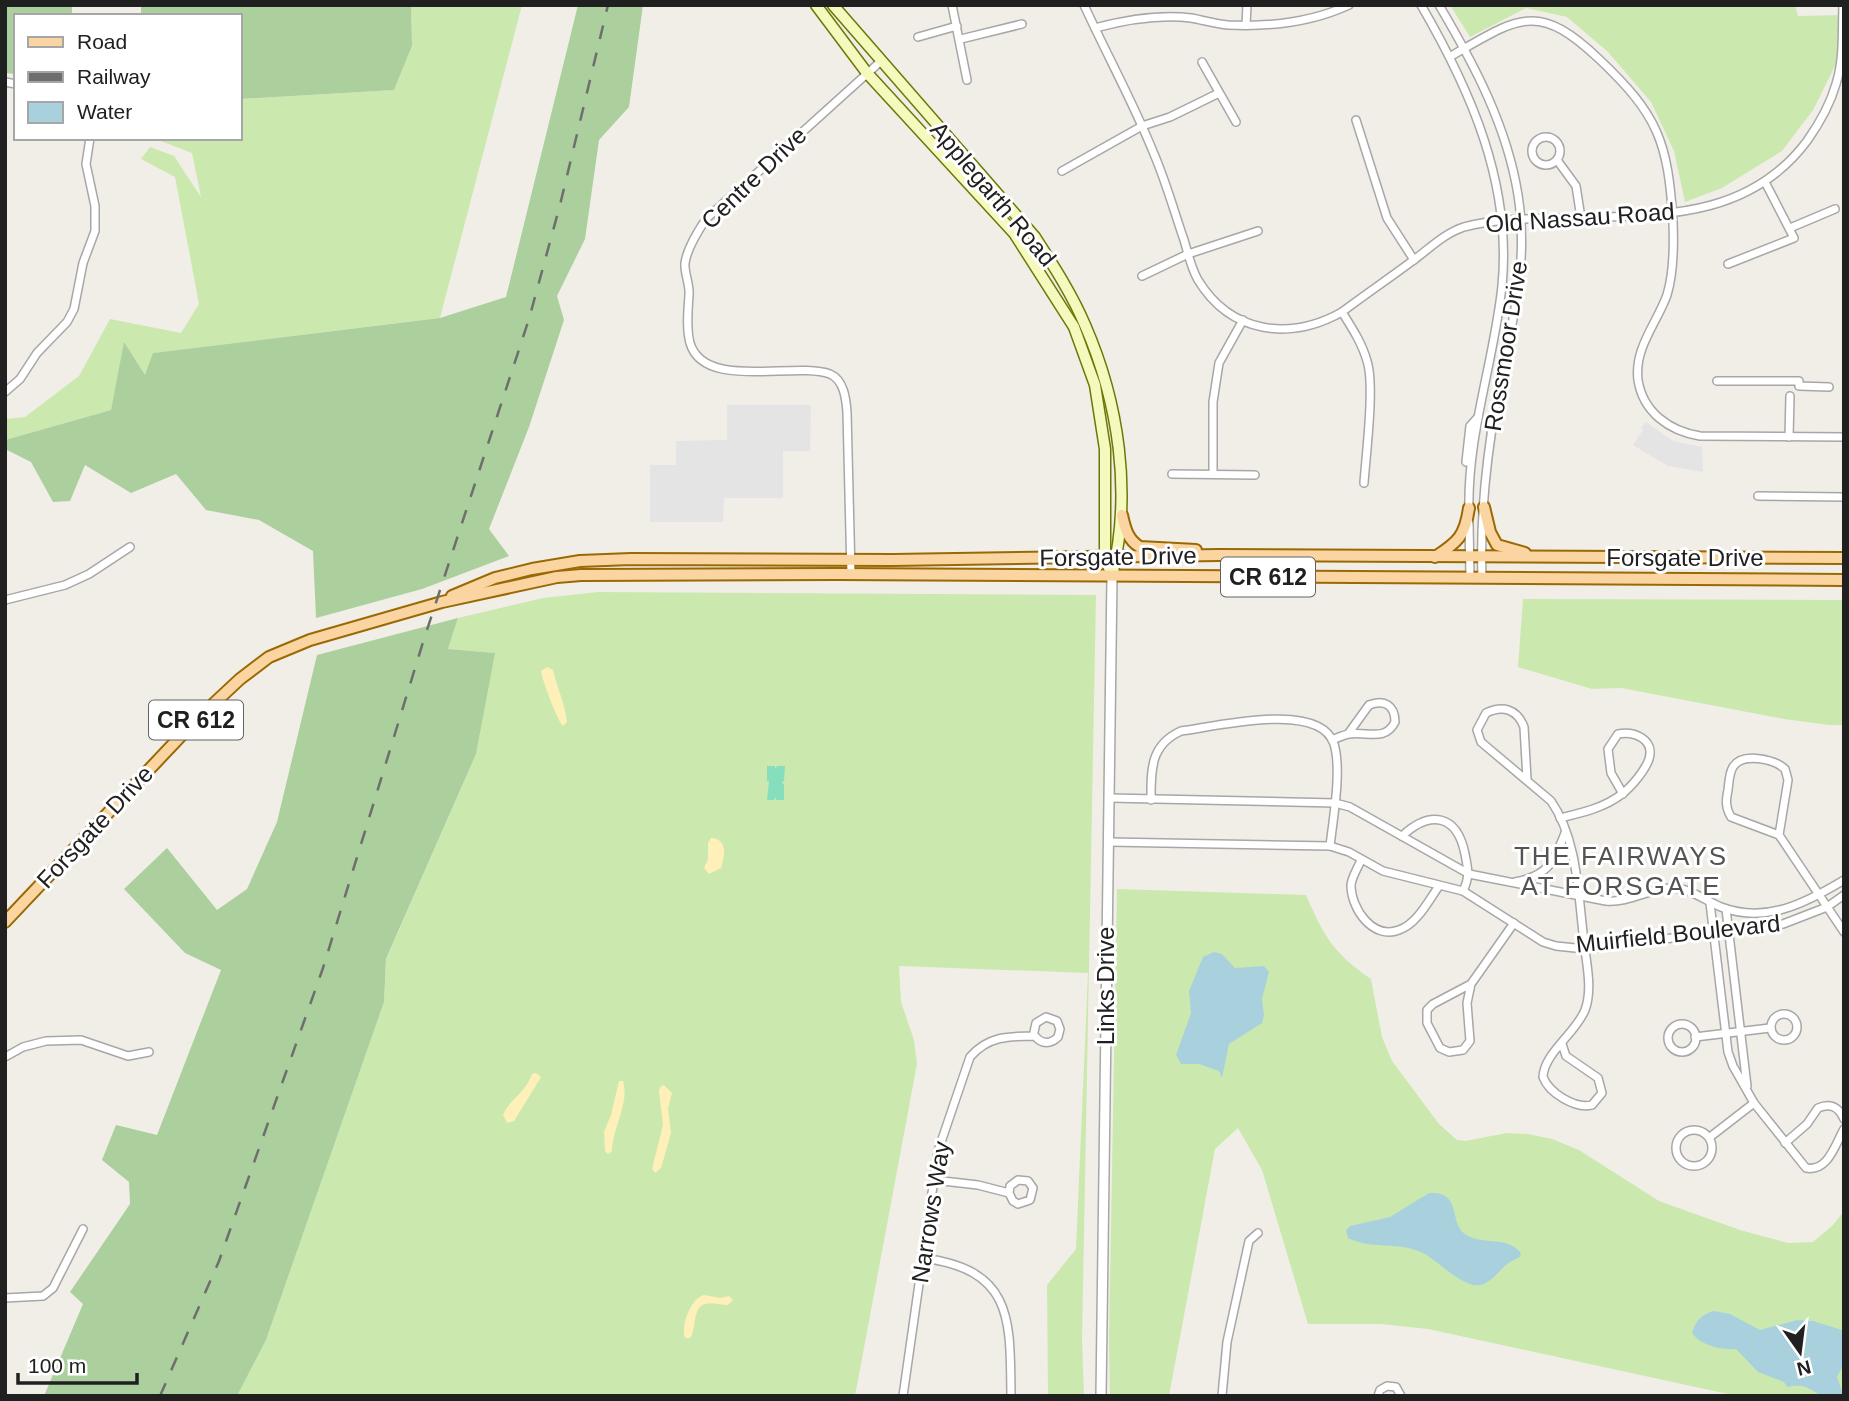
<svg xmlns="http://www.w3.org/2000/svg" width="1849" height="1401" viewBox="0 0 1849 1401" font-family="Arial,sans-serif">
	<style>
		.grass { fill: #cbe9af }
		.forest { fill: #abcf9d }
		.sand { fill: #fef0b8 }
		.pitch { fill: #87debd }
		.parking { fill: #e4e4e4 }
		.water { fill: #a9d1dd }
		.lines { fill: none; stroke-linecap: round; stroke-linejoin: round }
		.minor-casing { stroke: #a7a7a7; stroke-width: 10 }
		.tertiary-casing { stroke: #a7a7a7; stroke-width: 12 }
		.secondary-casing { stroke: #6b7807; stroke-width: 13 }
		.primary-casing { stroke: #9a6903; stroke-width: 14 }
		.minor { stroke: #fff; stroke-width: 7 }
		.tertiary { stroke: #fff; stroke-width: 9 }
		.secondary { stroke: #f5f9bd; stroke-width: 10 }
		.primary { stroke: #fad5a2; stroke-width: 10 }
		.rail { stroke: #6e6e6e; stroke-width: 2.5; stroke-dasharray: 14 14; stroke-linecap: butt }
		.labels { text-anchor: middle; stroke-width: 6; stroke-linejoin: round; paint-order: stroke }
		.shield { fill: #fff; stroke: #636363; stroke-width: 2 }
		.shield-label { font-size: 23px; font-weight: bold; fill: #202020 }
		.street-label { font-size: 24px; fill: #202020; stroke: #fff }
		.neighbourhood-label { font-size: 26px; letter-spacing: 2px; fill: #535353; stroke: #fff }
	</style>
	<rect width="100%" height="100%" fill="#f1eee7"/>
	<g class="grass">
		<polygon points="411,5 522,5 440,318 154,353 145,375 125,344 111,410 5,440 5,419 25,417 79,376 110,319 181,333 199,304 175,177 141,159 150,147 174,156 201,197 192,153 153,138 240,138 240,99 394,90 412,46"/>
		<polygon points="1450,5 1795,5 1798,16 1842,15 1841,54 1813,110 1782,151 1722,188 1685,202 1674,151 1651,102 1608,52 1567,17 1526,8 1470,37"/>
		<polygon points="598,592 1096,595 1082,1340 1084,1396 1048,1396 1047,1285 1076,1249 1088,973 899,966 901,1002 914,1040 917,1064 855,1396 237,1396 266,1340 384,1002 386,960 476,754 494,653 448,649 458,618 543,598"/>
		<polygon points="1523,599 1844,600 1844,725 1829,725 1784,719 1621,688 1592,689 1518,667"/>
		<path d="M1117,889L1306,895C1324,936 1333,953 1371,979L1382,1037L1392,1061L1439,1124L1457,1140L1465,1141L1507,1133L1528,1134L1552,1139L1579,1150L1659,1201L1740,1230L1788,1243L1813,1242L1832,1226L1844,1211V1396H1737L1428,1329L1381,1324H1308L1262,1170L1238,1128L1215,1149L1169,1396H1110L1109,1339Z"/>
	</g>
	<g class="forest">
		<polygon points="5,5 72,5 72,16 16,16 16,74 5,73"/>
		<polygon points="141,5 411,5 412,46 394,90 240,99 240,16 141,16"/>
		<polygon points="578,5 643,5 629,107 599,140 585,239 557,296 564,320 529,427 489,529 509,556 422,589 316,618 313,551 259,520 206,510 176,474 131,493 85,465 70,501 53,502 31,462 5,449 5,440 111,410 124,342 145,375 153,353 440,318 506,297"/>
		<polygon points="458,618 448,649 495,653 476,754 386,959 384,1002 266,1340 237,1396 44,1396 83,1304 70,1292 130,1204 129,1182 102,1160 116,1125 157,1135 221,970 185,953 124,889 167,848 217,910 247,889 277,822 317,655"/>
	</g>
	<g class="sand">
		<path d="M547,667L553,670C557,688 565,703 567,722L563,726C558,722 542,680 541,671Z"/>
		<path d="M711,838C728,839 725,856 721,868L709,874L704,868L708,859V843Z"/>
		<path d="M536,1073L541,1077L514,1121L507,1123L503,1115C511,1097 525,1094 532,1074Z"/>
		<path d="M619,1081H623C630,1103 612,1129 612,1151L608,1154L605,1151L604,1132L611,1115Z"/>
		<polygon points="664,1085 672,1093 668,1109 671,1133 661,1168 655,1173 652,1169 663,1125 659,1091 660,1087"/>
		<path d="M704,1295L720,1298L729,1296L733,1300L728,1305C720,1305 712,1302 705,1304C692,1307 697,1329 690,1338H685C681,1325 690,1299 704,1295Z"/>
	</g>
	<polygon class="pitch" points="767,766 775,766 775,769 777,766 785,766 784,781 782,782 784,785 784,800 776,800 776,797 774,800 767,800 769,781 767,781"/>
	<g class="parking">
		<polygon points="727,405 811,405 810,451 783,451 783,498 724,498 723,522 650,522 650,465 676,465 676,441 727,440"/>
		<polygon points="1646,422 1673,441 1702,447 1703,472 1668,466 1633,445 1643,430 1641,428"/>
	</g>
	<g class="water">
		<polygon points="1214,952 1222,954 1235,968 1264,966 1269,972 1262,999 1264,1015 1262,1023 1229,1044 1222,1078 1219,1071 1199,1064 1181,1064 1176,1055 1191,1013 1189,991 1203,957"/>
		<path d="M1429,1193C1463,1191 1448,1222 1465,1234C1481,1246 1507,1235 1521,1253L1520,1257C1515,1260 1510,1261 1506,1265C1498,1272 1491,1283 1480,1285C1463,1288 1438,1261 1423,1253C1399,1241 1371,1250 1348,1238L1346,1230L1350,1226L1390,1217Z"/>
		<path d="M1714,1311L1730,1314L1760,1330L1797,1320L1813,1321L1842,1330L1844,1333V1364L1837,1377L1844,1396C1838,1396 1831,1397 1826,1396C1809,1393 1811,1382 1787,1387L1784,1382L1758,1372L1736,1349C1722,1350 1701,1346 1692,1333C1695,1321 1702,1314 1714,1311Z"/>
	</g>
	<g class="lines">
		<defs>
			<g id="minor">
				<polyline points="952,5 967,80"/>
				<path d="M1084,5C1107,55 1134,104 1154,154C1166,182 1174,211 1184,240C1188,253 1191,268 1198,280C1231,334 1290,341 1342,312C1366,294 1391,277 1415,259C1430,248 1445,233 1464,227C1501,217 1542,219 1580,218C1666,215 1750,217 1807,141C1819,124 1830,105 1836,84C1844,59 1842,32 1843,5"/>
				<path d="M1421,5C1471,91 1512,184 1502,286C1494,362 1467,435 1469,511"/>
				<path d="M1439,5C1474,64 1507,126 1518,195C1530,271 1509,331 1496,404C1486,461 1480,521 1482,578"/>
				<polyline points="1246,25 1247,5"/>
				<path d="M1095,28C1125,20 1158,14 1191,18C1203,20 1215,24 1228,25C1269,27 1312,22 1349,5"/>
				<polyline points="918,37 957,26"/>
				<polyline points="961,39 1022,24"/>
				<path d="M1451,56C1518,18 1537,0 1599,59C1658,115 1668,141 1673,222C1674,246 1674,272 1667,295C1657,323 1634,348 1638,380C1643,412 1669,431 1700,436L1844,437"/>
				<polyline points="1202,62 1236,122"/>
				<polyline points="5,82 16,84"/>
				<polyline points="1356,120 1387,218 1414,260"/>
				<circle cx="1546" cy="151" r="14"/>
				<polyline points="1557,160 1576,186 1581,218"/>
				<polyline points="1062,171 1142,126 1170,117 1219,93"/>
				<polyline points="1790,228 1835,209"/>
				<polyline points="1728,264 1794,238 1765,182"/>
				<polyline points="1142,276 1188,254 1258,231"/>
				<path d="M1342,312C1352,328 1362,343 1367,361C1375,385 1366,454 1364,483"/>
				<polyline points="1717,381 1799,381 1799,386 1829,387"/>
				<polyline points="5,392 20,379 37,353 67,322 74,309 83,263 95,231 95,206 86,164 90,138"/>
				<polyline points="1789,437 1790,396"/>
				<polyline points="1466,462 1470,426 1478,417"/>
				<polyline points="1172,474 1255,475"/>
				<polyline points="1213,474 1213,402 1219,363 1243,320"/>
				<polyline points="1758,496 1844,497"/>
				<polyline points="1469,523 1470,578"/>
				<path d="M851,574L847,412C846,399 844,380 830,374C795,361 704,391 690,343C686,328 688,310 689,295C690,284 684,273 685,263C687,248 698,231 706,219L880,62"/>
				<polyline points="5,600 65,585 89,574 130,547"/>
				<path d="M1332,740C1337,738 1343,735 1349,734C1367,731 1385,742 1395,722C1395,705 1384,699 1369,705L1348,734"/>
				<path d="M1527,779L1524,727C1517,709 1503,705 1486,713L1477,730L1481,742L1551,801C1578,840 1578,895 1584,941C1586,963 1593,988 1585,1010C1576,1033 1544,1053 1543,1077C1549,1093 1575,1109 1592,1105L1602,1093L1598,1078L1566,1056L1562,1044"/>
				<path d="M1110,798L1335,803L1350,807L1469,874L1606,901C1631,903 1651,887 1675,888C1691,889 1706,901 1721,907C1766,924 1806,903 1844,880"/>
				<path d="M1151,800C1151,770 1150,745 1181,731C1214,727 1320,700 1334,744C1342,769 1333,820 1330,846"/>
				<path d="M1560,818C1581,813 1604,808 1622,794C1631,787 1645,771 1649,759C1655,739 1634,731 1618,734L1608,749L1611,773L1623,794"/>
				<path d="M1779,835L1788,780L1785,769C1774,759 1742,752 1733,767C1729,773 1729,783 1728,790C1726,800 1725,807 1731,817L1779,835L1844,932"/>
				<path d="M1402,836C1430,810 1457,814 1465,854C1468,869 1470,877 1463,891"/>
				<polyline points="1109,842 1330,846 1349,852 1383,871 1463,891 1543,942 1556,946 1585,949 1783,924 1827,907 1844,895"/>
				<path d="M1361,860C1358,868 1352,876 1351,885C1351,909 1373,940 1399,930C1417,924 1429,900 1439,886"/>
				<path d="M1515,882C1548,876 1554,862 1565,833"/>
				<path d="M1710,903L1728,1052L1733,1066L1754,1103L1806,1168C1828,1172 1835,1145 1844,1129"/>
				<polyline points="1726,909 1747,1086"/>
				<polyline points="1471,984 1467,1003 1470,1041 1463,1050 1449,1052 1440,1048 1427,1023 1427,1010 1433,1004 1471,984 1514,923"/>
				<circle cx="1784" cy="1027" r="13"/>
				<circle cx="1682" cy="1038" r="14"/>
				<polyline points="1695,1037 1770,1028"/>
				<polyline points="5,1057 23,1047 46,1041 81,1040 128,1056 149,1052"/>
				<circle cx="1694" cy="1148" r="18"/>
				<polyline points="1710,1137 1754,1103"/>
				<path d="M1785,1143L1807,1124L1818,1108C1830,1103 1838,1106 1844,1119"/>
				<polyline points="934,1180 978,1185 1009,1193 1013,1201 1018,1204 1030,1200 1033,1188 1028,1181 1018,1180 1010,1186 1009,1193"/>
				<path d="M923,1258C1014,1270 1010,1320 1011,1396"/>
				<polyline points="5,1298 43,1296 53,1288 83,1229"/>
				<path d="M903,1396L938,1151L970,1057C988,1036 1009,1036 1035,1036C1042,1045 1051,1044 1058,1037L1060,1029L1057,1021L1046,1017L1036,1023L1034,1032"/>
				<polyline points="1222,1396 1227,1342 1249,1241 1258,1233"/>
				<polyline points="1378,1396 1380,1390 1387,1386 1396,1387 1401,1396"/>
			</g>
			<polyline id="tertiary" points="1101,1396 1112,576"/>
			<g id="secondary">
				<polyline points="816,5 867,73 1014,233 1074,327 1095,385 1105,449 1105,557 1112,576"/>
				<path d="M833,5L1035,237C1053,265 1072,294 1085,325C1119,403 1132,493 1112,576"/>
			</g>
			<g id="primary">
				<polyline points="1484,507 1490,532 1497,545 1525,553"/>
				<path d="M1122,515C1125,529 1128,540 1140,547L1196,550"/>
				<path d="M1435,557C1458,542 1465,536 1469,508"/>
				<polyline points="452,596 495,578 532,569 580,561 631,559 893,560 1219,555 1844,558"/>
				<polyline points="5,922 195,721 240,679 269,657 310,640 442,602 557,577 581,575 837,574 1844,580"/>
			</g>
		</defs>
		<use href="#minor" class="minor-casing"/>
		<use href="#tertiary" class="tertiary-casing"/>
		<use href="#secondary" class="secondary-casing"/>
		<use href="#primary" class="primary-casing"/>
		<use href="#minor" class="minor"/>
		<use href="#tertiary" class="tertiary"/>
		<use href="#secondary" class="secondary"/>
		<use href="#primary" class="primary"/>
		<polyline class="rail" points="160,1396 219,1261 323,968 424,639 529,319 560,205 608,5"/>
	</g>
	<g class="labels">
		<g class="shield">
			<rect x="1221" y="557.5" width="94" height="39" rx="5"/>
			<rect x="149" y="700.5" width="94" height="39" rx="5"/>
		</g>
		<g class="shield-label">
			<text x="1268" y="585">CR 612</text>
			<text x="196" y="728">CR 612</text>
		</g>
		<g class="street-label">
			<text transform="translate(754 178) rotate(-44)" y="8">Centre Drive</text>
			<text transform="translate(993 194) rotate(50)" y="8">Applegarth Road</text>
			<text transform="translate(1580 218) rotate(-4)" y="8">Old Nassau Road</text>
			<text transform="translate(1506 346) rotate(-81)" y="8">Rossmoor Drive</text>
			<text transform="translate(1118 557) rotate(-1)" y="8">Forsgate Drive</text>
			<text x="1685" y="566">Forsgate Drive</text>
			<text transform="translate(95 827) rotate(-47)" y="8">Forsgate Drive</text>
			<text transform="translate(1678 934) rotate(-6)" y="8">Muirfield Boulevard</text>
			<text transform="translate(1106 986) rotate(-90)" y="8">Links Drive</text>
			<text transform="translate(931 1212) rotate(-81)" y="8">Narrows Way</text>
		</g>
		<g class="neighbourhood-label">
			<text x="1621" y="865">THE FAIRWAYS<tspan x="1621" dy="30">AT FORSGATE</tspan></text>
		</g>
	</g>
	<rect width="1849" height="1401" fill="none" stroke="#202020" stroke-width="14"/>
	<rect x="14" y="14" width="228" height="126" fill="#ffffff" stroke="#a6a6a6" stroke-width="2"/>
	<rect x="28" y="37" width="35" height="10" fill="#fad5a2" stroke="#a6a6a6" stroke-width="2"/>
	<text x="77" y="49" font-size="21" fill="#202020">Road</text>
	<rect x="28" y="72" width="35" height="10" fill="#6e6e6e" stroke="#a6a6a6" stroke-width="2"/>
	<text x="77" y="84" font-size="21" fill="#202020">Railway</text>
	<rect x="28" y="102" width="35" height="21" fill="#a9d1dd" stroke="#a6a6a6" stroke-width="2"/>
	<text x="77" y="119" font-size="21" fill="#202020">Water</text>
	<g transform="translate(1800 1352) rotate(166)" stroke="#ffffff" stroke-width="5" paint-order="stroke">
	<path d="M0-5L12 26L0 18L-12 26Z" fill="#202020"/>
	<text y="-10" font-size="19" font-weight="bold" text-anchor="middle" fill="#202020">N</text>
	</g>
	<path d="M18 1373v10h119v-10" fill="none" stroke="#202020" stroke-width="3.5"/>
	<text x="28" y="1373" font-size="21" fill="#202020" stroke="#ffffff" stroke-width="5" paint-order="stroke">100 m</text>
</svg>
